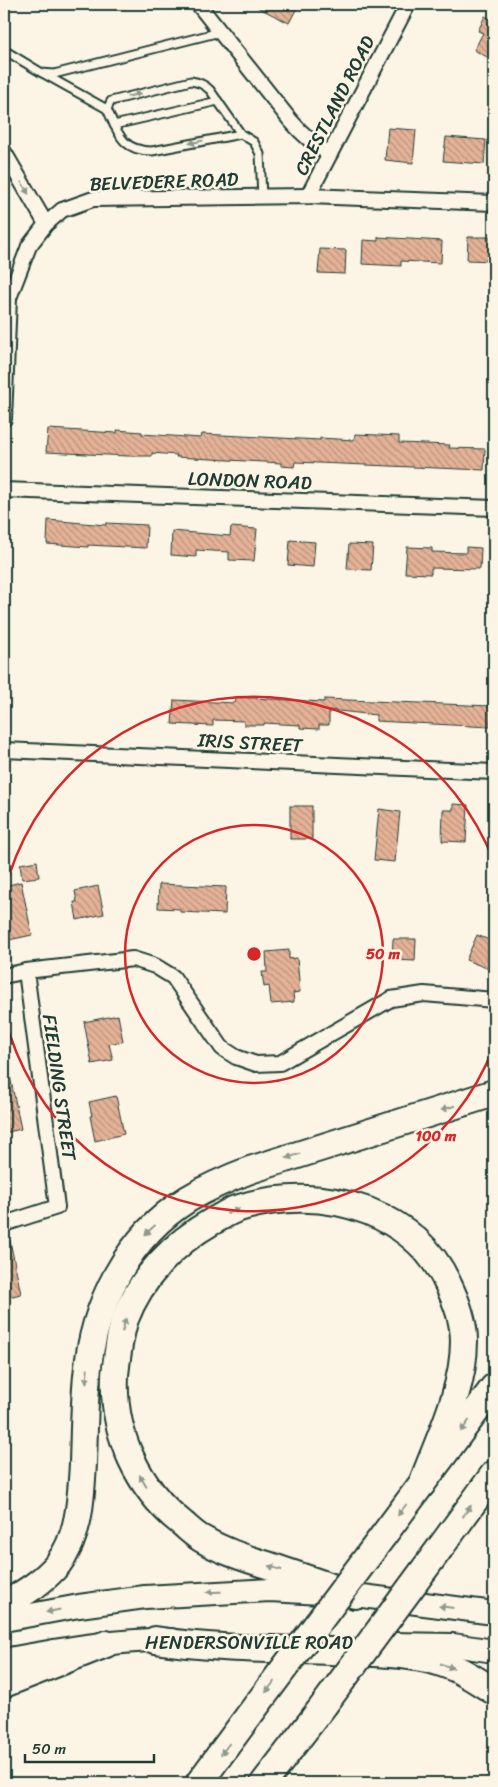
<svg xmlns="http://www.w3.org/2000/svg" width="498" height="1787" viewBox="0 0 498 1787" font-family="Sriracha,sans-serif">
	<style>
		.building { fill: url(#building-back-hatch); stroke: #1f3d34 }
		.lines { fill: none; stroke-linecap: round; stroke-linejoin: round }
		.service-casing { stroke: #1f3d34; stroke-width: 11 }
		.minor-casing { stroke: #1f3d34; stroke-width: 18 }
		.primary-casing { stroke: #1f3d34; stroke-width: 26 }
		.motorway-casing { stroke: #1f3d34; stroke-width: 30 }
		.service { stroke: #fcf5e5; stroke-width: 7 }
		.minor { stroke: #fcf5e5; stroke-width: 14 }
		.primary { stroke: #fcf5e5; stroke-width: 22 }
		.motorway { stroke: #fcf5e5; stroke-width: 26 }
		.motorway-bridge-casing { stroke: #1f3d34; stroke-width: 30; stroke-linecap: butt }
		.motorway-bridge { stroke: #fcf5e5; stroke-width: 26 }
		.oneway { fill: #8e998c }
		.ring { fill: none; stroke: #d62828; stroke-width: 2.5 }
		.labels { text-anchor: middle; stroke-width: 5; stroke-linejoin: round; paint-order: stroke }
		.street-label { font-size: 19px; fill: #1f3d34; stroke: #fcf5e5 }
		.centre { fill: #d62828; stroke: #fcf5e5; stroke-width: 2.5 }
		.ring-label { font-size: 15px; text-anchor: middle; font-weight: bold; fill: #d62828; stroke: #fcf5e5; stroke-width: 5; stroke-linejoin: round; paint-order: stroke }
	</style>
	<defs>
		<pattern id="building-back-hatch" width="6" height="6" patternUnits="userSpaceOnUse" patternTransform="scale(1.25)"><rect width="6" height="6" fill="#e5b297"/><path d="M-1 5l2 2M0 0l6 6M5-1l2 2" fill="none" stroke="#b9927c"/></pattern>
	</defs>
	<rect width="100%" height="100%" fill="#fcf5e5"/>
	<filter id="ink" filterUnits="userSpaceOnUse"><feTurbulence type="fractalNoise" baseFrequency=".02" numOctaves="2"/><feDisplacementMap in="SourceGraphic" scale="10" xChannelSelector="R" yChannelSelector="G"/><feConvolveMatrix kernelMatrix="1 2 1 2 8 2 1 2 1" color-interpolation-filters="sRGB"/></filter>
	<g filter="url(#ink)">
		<g class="building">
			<polygon points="251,4 299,4 289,23"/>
			<polygon points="494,10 494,48 489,58 474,50 483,33 478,31 485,16 490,19"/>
			<polygon points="388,128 416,130 413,163 385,160"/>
			<polygon points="446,137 486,140 484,164 443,161"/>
			<polygon points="378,237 442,241 441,263 401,261 401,266 362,264 363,240 378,241"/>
			<polygon points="468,237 494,237 494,261 467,260"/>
			<polygon points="320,249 346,250 345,274 318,273"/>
			<polygon points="48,429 117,433 117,430 142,432 142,434 201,438 202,434 320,440 320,438 354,440 355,434 399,436 399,443 450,445 449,448 485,449 484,470 295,462 294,467 281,466 281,463 176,457 177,455 152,453 152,456 128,456 46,452"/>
			<polygon points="48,520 106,525 106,523 147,525 146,548 88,545 88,547 47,544"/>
			<polygon points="231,527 257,529 254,561 229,560 229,552 196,550 196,557 171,555 172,531 230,536"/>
			<polygon points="290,540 315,542 313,567 288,565"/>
			<polygon points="349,544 373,545 371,570 347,569"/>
			<polygon points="407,547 432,548 432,552 466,553 466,547 481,548 480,569 431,568 431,574 405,573"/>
			<polygon points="236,697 324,702 324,699 491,706 490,727 376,721 376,715 329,710 329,725 319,725 319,729 300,728 300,725 264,723 264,725 244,725 244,721 213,720 213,726 172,724 174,700 235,703"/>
			<polygon points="453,804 468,805 466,842 442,841 443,810 453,810"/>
			<rect x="290" y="806" width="22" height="33"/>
			<polygon points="379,809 400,812 395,862 374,860"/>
			<polygon points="37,861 39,877 22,879 20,864"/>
			<polygon points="21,882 32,935 4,941 4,886"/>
			<polygon points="159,884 226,887 225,914 180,912 180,909 158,908"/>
			<polygon points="98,886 104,914 77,920 74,902 77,902 75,891"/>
			<polygon points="477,935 494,942 494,971 466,960"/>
			<polygon points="393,939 416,939 415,961 392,960"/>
			<polygon points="289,950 289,959 297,958 300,992 293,993 294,1002 271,1004 269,986 264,987 262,972 267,972 266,952"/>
			<polygon points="118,1015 123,1041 109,1044 113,1060 92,1064 84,1022"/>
			<polygon points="4,1076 10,1076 21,1129 4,1133"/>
			<polygon points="116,1096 124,1134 95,1141 90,1116 92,1116 89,1102"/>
			<polygon points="4,1241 10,1241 21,1294 4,1298"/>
		</g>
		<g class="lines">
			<defs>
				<g id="service">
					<polyline points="4,50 42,73 54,74 220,32"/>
					<polyline points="44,74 107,109"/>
					<polyline points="114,125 218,101"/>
					<path d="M241,134L152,151C122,151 118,133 107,109L111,101L191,81C199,82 204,84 210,90L241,134L254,142L260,154L262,197"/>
				</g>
				<g id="minor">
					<path d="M198,4L290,120C302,134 314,145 330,154"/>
					<polyline points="4,152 46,224"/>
					<polyline points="308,196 408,4"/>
					<polyline points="4,419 9,298 29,246 46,224 62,210 93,199 308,196 494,203"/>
					<polyline points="4,490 494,508"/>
					<polyline points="4,750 494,772"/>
					<polyline points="4,976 26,971 133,959 155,966 173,977 222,1048 236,1057 256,1064 280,1063 391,999 424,994 494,1000"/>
					<polyline points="4,1224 57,1207 26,971"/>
				</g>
				<g id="primary">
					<polyline points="4,1620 79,1606 145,1597 270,1590 355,1595 494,1613"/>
					<polyline points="391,1644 453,1645 494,1651"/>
					<path d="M4,1660C58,1650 116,1639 171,1640"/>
				</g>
				<g id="motorway">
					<polyline points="383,1536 494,1387"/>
					<polyline points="440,1548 494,1474"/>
					<path d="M355,1595C328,1586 302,1577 276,1568C252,1560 226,1553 204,1540C196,1536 190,1530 183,1524C138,1489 112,1433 115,1375C117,1357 119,1337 125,1319C141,1277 174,1243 213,1221C221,1217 228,1212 236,1209C279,1195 326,1195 368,1211C403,1225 431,1248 447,1282C456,1300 464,1320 464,1341C464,1390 439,1438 422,1484"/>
					<path d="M4,1605C24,1593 43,1582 58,1564C80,1536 81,1497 83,1463C84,1434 84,1405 87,1376C93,1305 127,1237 188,1199C208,1187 229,1178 250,1170L494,1093"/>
					<path d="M155,1640C213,1649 271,1649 330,1651C367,1653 412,1652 447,1665C464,1671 479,1682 494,1691"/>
					<polyline points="4,1684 106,1644"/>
					<polyline points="199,1783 250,1714"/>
					<polyline points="264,1783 324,1705"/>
				</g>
			</defs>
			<use href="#service" class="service-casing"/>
			<use href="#minor" class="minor-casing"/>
			<use href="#primary" class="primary-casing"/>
			<use href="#motorway" class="motorway-casing"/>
			<use href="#service" class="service"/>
			<use href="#minor" class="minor"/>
			<use href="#primary" class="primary"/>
			<use href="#motorway" class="motorway"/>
			<defs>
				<g id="motorway-bridge">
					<polyline points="324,1705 440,1548"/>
					<polyline points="250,1714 383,1536"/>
				</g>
			</defs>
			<use href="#motorway-bridge" class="motorway-bridge-casing"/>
			<use href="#motorway-bridge" class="motorway-bridge"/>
		</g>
		<defs><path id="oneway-solid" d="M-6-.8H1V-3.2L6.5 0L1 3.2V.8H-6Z" transform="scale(1.25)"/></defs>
		<g class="oneway">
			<use href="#oneway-solid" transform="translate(134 95) rotate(-13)"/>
			<use href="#oneway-solid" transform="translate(196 142) rotate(168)"/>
			<use href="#oneway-solid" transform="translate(25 188) rotate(59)"/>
			<use href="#oneway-solid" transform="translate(448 1108) rotate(163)"/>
			<use href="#oneway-solid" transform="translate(293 1156) rotate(163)"/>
			<use href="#oneway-solid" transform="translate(233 1211) rotate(-23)"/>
			<use href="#oneway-solid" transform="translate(150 1230) rotate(137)"/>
			<use href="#oneway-solid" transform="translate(124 1325) rotate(-74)"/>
			<use href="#oneway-solid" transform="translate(87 1376) rotate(96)"/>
			<use href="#oneway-solid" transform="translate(465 1426) rotate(127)"/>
			<use href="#oneway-solid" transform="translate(143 1481) rotate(-120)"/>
			<use href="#oneway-solid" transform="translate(402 1510) rotate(127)"/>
			<use href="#oneway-solid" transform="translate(467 1511) rotate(-54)"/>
			<use href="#oneway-solid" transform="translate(275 1568) rotate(-162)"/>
			<use href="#oneway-solid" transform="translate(214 1592) rotate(178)"/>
			<use href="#oneway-solid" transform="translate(446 1607) rotate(-173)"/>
			<use href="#oneway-solid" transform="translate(53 1611) rotate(169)"/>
			<use href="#oneway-solid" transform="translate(447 1666) rotate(19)"/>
			<use href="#oneway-solid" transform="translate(270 1687) rotate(127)"/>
			<use href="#oneway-solid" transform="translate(225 1749) rotate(127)"/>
		</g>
	</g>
	<g class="ring">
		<circle cx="254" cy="954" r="129"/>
		<path d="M494 1046A257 257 0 0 1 4 1014M4 894A257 257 0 0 1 494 862"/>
	</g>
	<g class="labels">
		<g class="street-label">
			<text transform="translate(334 105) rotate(-63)" y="7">CRESTLAND ROAD</text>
			<text transform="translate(164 181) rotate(-2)" y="7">BELVEDERE ROAD</text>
			<text transform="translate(250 480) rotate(2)" y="7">LONDON ROAD</text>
			<text transform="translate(250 742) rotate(3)" y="7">IRIS STREET</text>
			<text transform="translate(60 1087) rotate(82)" y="7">FIELDING STREET</text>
			<text x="249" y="1649">HENDERSONVILLE ROAD</text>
		</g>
	</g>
	<circle cx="254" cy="954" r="8" class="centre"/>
	<g class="ring-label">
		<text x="383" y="959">50 m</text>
		<text x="436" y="1141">100 m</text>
	</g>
	<rect width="498" height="1787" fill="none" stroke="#fcf5e5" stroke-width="20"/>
	<rect x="10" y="10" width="478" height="1767" fill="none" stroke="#1f3d34" stroke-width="2" filter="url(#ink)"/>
	<path d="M25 1754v8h129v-8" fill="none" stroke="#1f3d34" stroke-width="2.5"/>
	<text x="32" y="1754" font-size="15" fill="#1f3d34" stroke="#fcf5e5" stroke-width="4" paint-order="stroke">50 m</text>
</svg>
